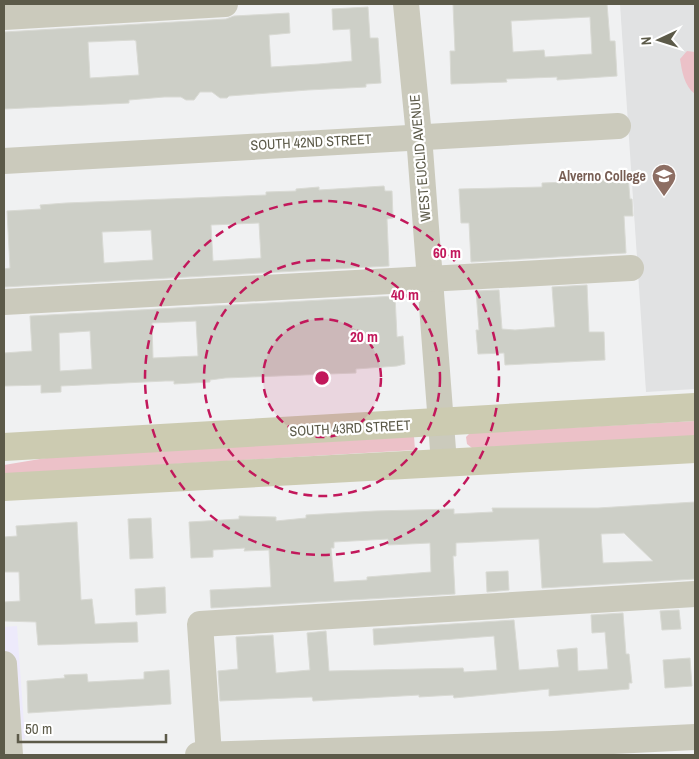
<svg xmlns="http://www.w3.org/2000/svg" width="699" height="759" viewBox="0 0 699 759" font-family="'Archivo Narrow',sans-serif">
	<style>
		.commercial { fill: #edeafb }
		.education { fill: #e1e2e3 }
		.green { fill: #ecc1c8 }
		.building { fill: #cdcfc7; stroke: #d9dad4; fill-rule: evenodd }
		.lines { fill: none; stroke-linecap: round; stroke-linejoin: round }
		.minor { stroke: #cbcabc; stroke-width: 26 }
		.major { stroke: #cccbb1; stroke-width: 28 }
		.ring { fill: none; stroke: #c2185b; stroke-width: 2.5; stroke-dasharray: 9 6 }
		.labels { text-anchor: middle; stroke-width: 4.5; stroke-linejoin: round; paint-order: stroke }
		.street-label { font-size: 14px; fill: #5c5a49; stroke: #fff }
		.education-label { font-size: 14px; font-weight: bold; fill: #785e54; stroke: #fff; text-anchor: end }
		.centre { fill: #c2185b; stroke: #fff; stroke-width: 2.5 }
		.ring-label { font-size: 15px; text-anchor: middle; font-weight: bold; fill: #c2185b; stroke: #fff; stroke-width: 4.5; stroke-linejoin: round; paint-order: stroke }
	</style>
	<rect width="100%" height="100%" fill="#f0f1f2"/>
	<polygon class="commercial" points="17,626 25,739 4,740 4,627"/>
	<polygon class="education" points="620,4 695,4 695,389 646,392"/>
	<g class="green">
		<path d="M687,51L695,52V94C684,86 682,71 680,59Z"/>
		<polygon points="695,421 695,436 472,448 467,444 466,437 470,433"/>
		<polygon points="414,436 415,450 4,474 4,465 52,457"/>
	</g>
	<g class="building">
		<path d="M453,4H607L610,41H615L617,76L557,80V77L506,79L507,82L451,84L450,51H455ZM590,17L592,54L545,57L544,50L513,52L511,21Z"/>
		<path d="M368,7L370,38H378L381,83L366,84V87L308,90L229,96L227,98H220L212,92H200L194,100H186L181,97H164L129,100V103L4,109V32L226,19L234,16L289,13L290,33L269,35L271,67L319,64L352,61L350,29L333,30L332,9ZM134,40L136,41L139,75L90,78L88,42Z"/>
		<polygon points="619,174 628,175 630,199 632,199 633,216 624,216 626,253 471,262 469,223 461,223 459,189 542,187 542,183 568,182 568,177"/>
		<path d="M384,186L385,191H392L393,218L387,219L389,266L4,287V269L10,268L7,211L41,209L40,205L66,203L266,195V192L296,191V189L319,187V190ZM259,223L261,258L213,261L211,225ZM151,230L153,260L104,263L102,232Z"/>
		<polygon points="587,285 589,332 604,332 605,360 505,365 504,353 478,354 476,330 479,330 476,291 499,290 502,329 515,330 555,327 552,287"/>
		<path d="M395,296L397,337L403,336L405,364L397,366L356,369V373L225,378L210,380V382L174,384V381H165L61,386V392L41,393V385L4,386V353L32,351L30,316ZM196,321L198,356L153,358L152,323ZM90,331L92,369L60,371L59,333Z"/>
		<path d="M695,502V579L542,588L539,539L456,543V556H453L455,594L211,608L210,590L271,587L269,550L244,551L245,548L213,550V557L191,558L189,522L239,519V516L276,517V521L306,518V515L375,511L454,509V514L493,512L492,508H598ZM624,533L653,561L603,563L601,534ZM388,539V545L430,543L431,572L367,577V580L334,582L331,548H334V542Z"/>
		<polygon points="151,518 153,558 130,559 128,519"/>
		<polygon points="77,522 81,600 92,599 95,624 137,622 138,642 38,645 36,622 4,621 4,602 20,601 19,572 4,572 4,537 17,536 16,526"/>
		<polygon points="508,571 509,590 487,592 486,572"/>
		<polygon points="165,587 166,613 136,615 135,589"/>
		<polygon points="679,610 681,629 662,630 660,611"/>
		<polygon points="623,613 626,654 629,654 632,683 629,683 629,689 549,696 549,689 454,698 453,695 419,697 419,695 313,701 312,697 220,701 218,671 238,669 236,637 273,635 276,673 310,670 307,633 326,631 329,671 463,668 464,672 497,670 494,636 374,645 373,629 514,620 519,670 559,667 557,650 577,648 578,671 608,669 605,632 592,633 591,615"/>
		<polygon points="690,658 692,686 665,688 663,660"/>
		<polygon points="169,670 171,704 28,713 27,681 65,678 64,675 87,674 88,682 144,679 144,672"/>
	</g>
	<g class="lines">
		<g class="minor">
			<polyline points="406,4 419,136 444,463"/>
			<polyline points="4,17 225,4"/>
			<polyline points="4,161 618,126"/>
			<polyline points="4,302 631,268"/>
			<polyline points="4,664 10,755"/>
			<polyline points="198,755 552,744 695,737"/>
			<polyline points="209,755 200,624 695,594"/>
		</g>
		<g class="major">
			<polyline points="4,447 695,407"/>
			<polyline points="4,487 695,449"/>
		</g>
	</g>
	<circle cx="322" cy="378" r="59" fill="#c2185b" fill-opacity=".12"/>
	<g class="ring">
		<circle cx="322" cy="378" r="59"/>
		<circle cx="322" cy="378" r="118"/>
		<circle cx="322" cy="378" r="177"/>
	</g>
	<defs>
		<symbol id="university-pin" viewBox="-11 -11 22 30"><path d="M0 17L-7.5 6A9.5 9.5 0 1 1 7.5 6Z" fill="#8d6e63" stroke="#fff"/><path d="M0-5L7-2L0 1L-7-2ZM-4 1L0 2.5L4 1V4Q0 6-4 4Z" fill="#fff"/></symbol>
	</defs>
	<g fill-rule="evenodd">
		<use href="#university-pin" x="650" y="162" width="28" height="38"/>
	</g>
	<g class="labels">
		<g class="street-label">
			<text transform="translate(311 142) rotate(-3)" y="5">SOUTH 42ND STREET</text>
			<text transform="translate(420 158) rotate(-95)" y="5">WEST EUCLID AVENUE</text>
			<text transform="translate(350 428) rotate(-3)" y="5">SOUTH 43RD STREET</text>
		</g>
		<g class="education-label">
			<text x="646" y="181">Alverno College</text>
		</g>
	</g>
	<circle cx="322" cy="378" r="8" class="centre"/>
	<g class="ring-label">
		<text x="447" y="258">60 m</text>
		<text x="405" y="300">40 m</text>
		<text x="364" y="342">20 m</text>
	</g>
	<rect width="699" height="759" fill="none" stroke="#5c5a49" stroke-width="10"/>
	<g transform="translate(659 40) rotate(266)" stroke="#ffffff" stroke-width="4" paint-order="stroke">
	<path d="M0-4L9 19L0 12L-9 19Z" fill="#5c5a49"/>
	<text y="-8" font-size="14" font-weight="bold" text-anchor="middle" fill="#5c5a49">N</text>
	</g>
	<path d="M18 734v8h148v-8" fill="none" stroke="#5c5a49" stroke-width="2.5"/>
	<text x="25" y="734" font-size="15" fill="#5c5a49" stroke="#ffffff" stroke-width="4" paint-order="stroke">50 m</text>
</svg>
